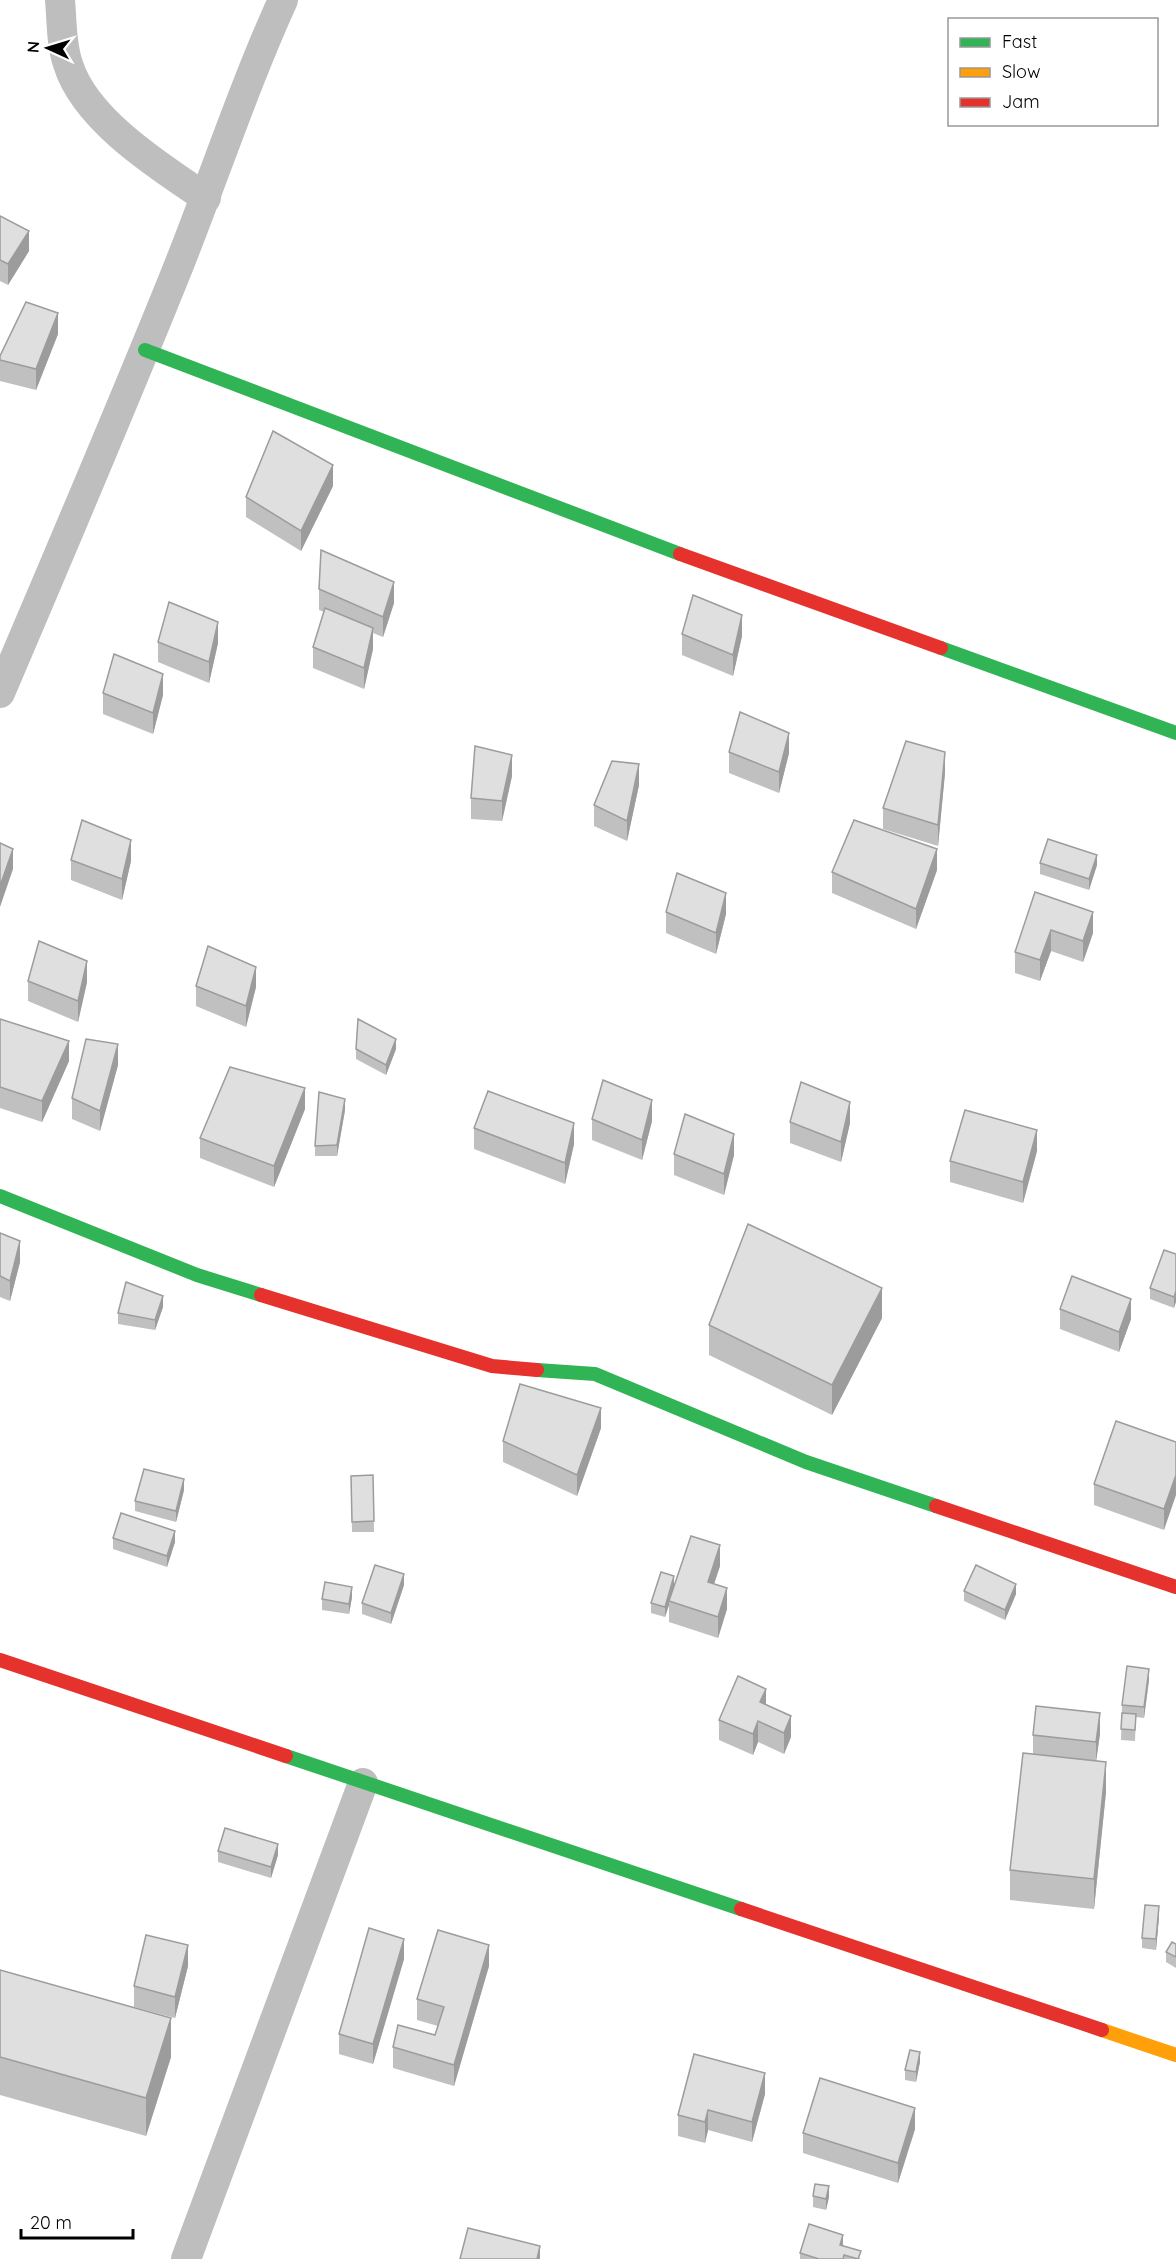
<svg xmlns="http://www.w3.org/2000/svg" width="1176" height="2259" viewBox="0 0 1176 2259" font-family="Quicksand,sans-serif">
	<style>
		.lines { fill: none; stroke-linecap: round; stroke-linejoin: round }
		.street { stroke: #bebebe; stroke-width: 30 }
		.fast { stroke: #30b455; stroke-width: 14 }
		.slow { stroke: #ff9f0a; stroke-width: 14 }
		.jam { stroke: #e5322d; stroke-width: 14 }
		.wall { fill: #c0c0c0 }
		.shaded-wall { fill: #9c9c9c }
		.building { fill: #dfdfdf; stroke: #9c9c9c; stroke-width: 1.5 }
	</style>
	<rect width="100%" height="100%" fill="#fff"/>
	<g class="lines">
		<g class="street">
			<path d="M60,0C62,21 61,44 68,64C85,120 160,167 206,198"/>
			<path d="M0,693C60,552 120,412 177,270C213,180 243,88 283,0"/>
			<polyline points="186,2259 363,1783"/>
		</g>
		<g class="fast">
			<polyline points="145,350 680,554"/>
			<polyline points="941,648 1176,733"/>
			<polyline points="0,1196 197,1275 261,1295"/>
			<polyline points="537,1370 595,1374 806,1462 936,1506"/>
			<polyline points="286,1756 741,1909"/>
		</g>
		<polyline class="slow" points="1102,2030 1176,2055"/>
		<g class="jam">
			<polyline points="680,554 941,648"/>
			<polyline points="261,1295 492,1366 537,1370"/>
			<polyline points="936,1506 1176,1587"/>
			<polyline points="0,1660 286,1756"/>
			<polyline points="741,1909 1102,2030"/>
		</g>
	</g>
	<g class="wall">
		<polygon points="0,216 29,251 8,285 0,281"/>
		<polygon points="58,334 36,390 0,381 0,356"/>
		<polygon points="333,486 301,551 246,517 246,497"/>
		<polygon points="319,589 394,603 383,637 373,633 373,649 364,689 313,668 313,647 324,612 319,610"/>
		<polygon points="682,634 742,636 733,676 682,655"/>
		<polygon points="158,642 218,643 209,683 158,662"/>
		<polygon points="103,693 163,695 153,734 103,714"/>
		<polygon points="729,752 789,753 779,793 729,773"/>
		<polygon points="945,773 938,846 883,829 883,808"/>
		<polygon points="512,776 502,821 471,819 471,798"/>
		<polygon points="639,785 627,841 594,826 594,805"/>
		<polygon points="71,860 131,861 122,900 71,880"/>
		<polygon points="1040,863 1097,865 1089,890 1040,874"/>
		<polygon points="937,870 916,929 832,893 832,872"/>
		<polygon points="1035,892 1093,933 1083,962 1051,951 1040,981 1015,973 1015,952"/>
		<polygon points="666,912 726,914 716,954 666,933"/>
		<polygon points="28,981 87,982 78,1022 28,1001"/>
		<polygon points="196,986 256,987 246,1027 196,1006"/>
		<polygon points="0,1019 69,1061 42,1122 0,1108"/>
		<polygon points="356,1049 396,1049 386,1075 356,1059"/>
		<polygon points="118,1065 100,1131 72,1119 72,1098"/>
		<polygon points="305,1109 274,1187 200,1158 200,1138"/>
		<polygon points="345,1110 337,1156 315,1156 315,1146"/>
		<polygon points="592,1119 652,1121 642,1160 592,1140"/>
		<polygon points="790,1122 850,1123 841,1162 790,1143"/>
		<polygon points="474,1128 574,1144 565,1184 474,1149"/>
		<polygon points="1037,1151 1023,1203 950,1182 950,1161"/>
		<polygon points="674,1154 734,1155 724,1195 674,1175"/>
		<polygon points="0,1233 20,1262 10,1301 0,1297"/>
		<polygon points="1176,1254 1174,1308 1150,1299 1150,1288"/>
		<polygon points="163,1307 155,1330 118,1324 118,1313"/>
		<polygon points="1060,1309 1131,1319 1119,1352 1060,1329"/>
		<polygon points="882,1318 832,1415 709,1355 709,1325"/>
		<polygon points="601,1428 577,1496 503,1462 503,1441"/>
		<polygon points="1176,1442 1164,1530 1094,1505 1094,1484"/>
		<polygon points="373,1475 374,1532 352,1532 351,1476"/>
		<polygon points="184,1490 176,1522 135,1511 135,1501"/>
		<polygon points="113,1538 175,1542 167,1567 113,1549"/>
		<polygon points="720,1566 714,1584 727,1609 718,1638 669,1622 669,1605 665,1617 651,1613 651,1603"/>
		<polygon points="404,1585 391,1624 362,1614 362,1603"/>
		<polygon points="964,1591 1016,1594 1005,1620 964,1601"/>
		<polygon points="352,1597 349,1614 322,1610 322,1599"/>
		<polygon points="1149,1680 1144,1718 1136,1717 1135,1741 1121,1740 1122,1705"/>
		<polygon points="766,1705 791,1737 784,1754 758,1742 753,1755 719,1740 719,1720"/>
		<polygon points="1100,1734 1096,1761 1106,1792 1094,1909 1010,1900 1010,1870 1033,1754 1033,1735"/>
		<polygon points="218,1851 278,1855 271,1878 218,1862"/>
		<polygon points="1159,1917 1156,1950 1142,1948 1142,1938"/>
		<polygon points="1176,1944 1176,1968 1166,1962 1166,1952"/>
		<polygon points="404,1959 373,2064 339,2054 339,2034"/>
		<polygon points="188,1966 175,2018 134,2007 134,1986"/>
		<polygon points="489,1966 454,2086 393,2068 393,2047 435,2035 438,2026 417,2020 417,1999"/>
		<polygon points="0,1970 171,2057 146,2136 0,2095"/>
		<polygon points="920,2062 916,2082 905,2080 905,2070"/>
		<polygon points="765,2094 752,2142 708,2130 705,2143 678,2136 678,2115"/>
		<polygon points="915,2129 898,2183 803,2153 803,2133"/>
		<polygon points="813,2196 829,2197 826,2210 813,2207"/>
		<polygon points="843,2245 861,2259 800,2259 800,2253"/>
	</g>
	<g class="shaded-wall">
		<polygon points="29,231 29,251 8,285 8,264"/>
		<polygon points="58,313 58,334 36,390 36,369"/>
		<polygon points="333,465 333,486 301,551 301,531"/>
		<polygon points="394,582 394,603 383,637 383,617"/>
		<polygon points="742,615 742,636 733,676 733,655"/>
		<polygon points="218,622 218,643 209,683 209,662"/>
		<polygon points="373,628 373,649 364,689 364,668"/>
		<polygon points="163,674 163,695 153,734 153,713"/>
		<polygon points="789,733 789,753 779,793 779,772"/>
		<polygon points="945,752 945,773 938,846 938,825"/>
		<polygon points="512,755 512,776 502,821 502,801"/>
		<polygon points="639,764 639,785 627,841 627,821"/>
		<polygon points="131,840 131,861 122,900 122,879"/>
		<polygon points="13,849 13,869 0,907 0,886"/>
		<polygon points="937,849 937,870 916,929 916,909"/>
		<polygon points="1097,855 1097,865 1089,890 1089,879"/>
		<polygon points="726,893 726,914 716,954 716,933"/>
		<polygon points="1093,912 1093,933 1083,962 1083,941"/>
		<polygon points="1051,930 1051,951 1040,981 1040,960"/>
		<polygon points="87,961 87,982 78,1022 78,1001"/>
		<polygon points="256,967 256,987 246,1027 246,1006"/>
		<polygon points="396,1039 396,1049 386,1075 386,1065"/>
		<polygon points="69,1041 69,1061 42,1122 42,1101"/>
		<polygon points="118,1044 118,1065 100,1131 100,1111"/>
		<polygon points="305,1088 305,1109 274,1187 274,1166"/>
		<polygon points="345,1099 345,1110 337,1156 337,1145"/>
		<polygon points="652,1100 652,1121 642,1160 642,1140"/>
		<polygon points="850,1102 850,1123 841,1162 841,1142"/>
		<polygon points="574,1123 574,1144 565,1184 565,1163"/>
		<polygon points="1037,1130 1037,1151 1023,1203 1023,1182"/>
		<polygon points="734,1134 734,1155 724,1195 724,1174"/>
		<polygon points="20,1241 20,1262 10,1301 10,1281"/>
		<polygon points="882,1288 882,1318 832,1415 832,1385"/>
		<polygon points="1176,1291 1176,1302 1174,1308 1174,1297"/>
		<polygon points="163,1296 163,1307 155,1330 155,1320"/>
		<polygon points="1131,1299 1131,1319 1119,1352 1119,1332"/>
		<polygon points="601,1408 601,1428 577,1496 577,1475"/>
		<polygon points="1176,1475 1176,1495 1164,1530 1164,1509"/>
		<polygon points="184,1479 184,1490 176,1522 176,1511"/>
		<polygon points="175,1531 175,1542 167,1567 167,1556"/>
		<polygon points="720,1545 720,1566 708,1602 708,1582"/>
		<polygon points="404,1574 404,1585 391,1624 391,1613"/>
		<polygon points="674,1576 674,1587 669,1601 669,1605 665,1617 665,1607"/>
		<polygon points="1016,1584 1016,1594 1005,1620 1005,1610"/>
		<polygon points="352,1587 352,1597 349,1614 349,1604"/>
		<polygon points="727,1588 727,1609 718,1638 718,1617"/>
		<polygon points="1149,1669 1149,1680 1144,1718 1144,1707"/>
		<polygon points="766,1689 766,1710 760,1723 760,1702"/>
		<polygon points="1100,1713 1100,1734 1096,1762 1096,1742"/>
		<polygon points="791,1716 791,1737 784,1754 784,1733"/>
		<polygon points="758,1721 758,1742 753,1755 753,1734"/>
		<polygon points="1106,1762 1106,1792 1094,1909 1094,1879"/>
		<polygon points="278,1844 278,1855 271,1878 271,1867"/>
		<polygon points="1159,1906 1159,1917 1156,1950 1156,1939"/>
		<polygon points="404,1939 404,1959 373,2064 373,2044"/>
		<polygon points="188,1945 188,1966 175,2018 175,1997"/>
		<polygon points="489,1945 489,1966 454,2086 454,2065"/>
		<polygon points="171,2018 171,2057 146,2136 146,2098"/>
		<polygon points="920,2052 920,2062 916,2082 916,2072"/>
		<polygon points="765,2073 765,2094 752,2142 752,2122"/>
		<polygon points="915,2108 915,2129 898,2183 898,2163"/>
		<polygon points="708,2110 708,2130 705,2143 705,2122"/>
		<polygon points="829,2186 829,2197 826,2210 826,2199"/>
		<polygon points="843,2235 843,2245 840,2245"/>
		<polygon points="540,2246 540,2259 537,2259"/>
	</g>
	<g class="building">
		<polygon points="0,216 29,231 8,264 0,260"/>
		<polygon points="26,302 58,313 36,369 0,360 0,356"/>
		<polygon points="273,431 333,465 301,531 246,497"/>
		<polygon points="321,550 394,582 383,617 319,589"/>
		<polygon points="693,595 742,615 733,655 682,634"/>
		<polygon points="169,602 218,622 209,662 158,642"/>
		<polygon points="325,608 373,628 364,668 313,647"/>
		<polygon points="114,654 163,674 153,713 103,693"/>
		<polygon points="740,712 789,733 779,772 729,752"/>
		<polygon points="906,741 945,752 938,825 883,808"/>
		<polygon points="475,746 512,755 502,801 471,798"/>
		<polygon points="612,761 639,764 627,821 594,805"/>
		<polygon points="82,820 131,840 122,879 71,860"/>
		<polygon points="854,820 937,849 916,909 832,872"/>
		<polygon points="1048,839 1097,855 1089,879 1040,863"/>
		<polygon points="0,843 13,849 0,886"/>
		<polygon points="677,873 726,893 716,933 666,912"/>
		<polygon points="1035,892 1093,912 1083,941 1051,930 1040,960 1015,952"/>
		<polygon points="39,941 87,961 78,1001 28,981"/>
		<polygon points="208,946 256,967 246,1006 196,986"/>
		<polygon points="0,1019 69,1041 42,1101 0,1087"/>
		<polygon points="358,1019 396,1039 386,1065 356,1049"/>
		<polygon points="86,1039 118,1044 100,1111 72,1098"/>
		<polygon points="230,1067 305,1088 274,1166 200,1138"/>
		<polygon points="603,1080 652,1100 642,1140 592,1119"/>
		<polygon points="801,1082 850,1102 841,1142 790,1122"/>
		<polygon points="488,1091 574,1123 565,1163 474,1128"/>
		<polygon points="319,1092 345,1099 337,1145 315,1146"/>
		<polygon points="965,1110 1037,1130 1023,1182 950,1161"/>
		<polygon points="685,1114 734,1134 724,1174 674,1154"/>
		<polygon points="748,1224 882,1288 832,1385 709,1325"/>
		<polygon points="0,1233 20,1241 10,1281 0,1276"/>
		<polygon points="1164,1250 1176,1254 1176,1291 1174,1297 1150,1288"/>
		<polygon points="1072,1276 1131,1299 1119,1332 1060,1309"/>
		<polygon points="126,1282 163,1296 155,1320 118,1313"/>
		<polygon points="520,1384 601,1408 577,1475 503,1441"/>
		<polygon points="1116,1421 1176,1442 1176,1475 1164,1509 1094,1484"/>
		<polygon points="144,1469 184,1479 176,1511 135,1501"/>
		<polygon points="373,1475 374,1521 352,1522 351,1476"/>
		<polygon points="121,1513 175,1531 167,1556 113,1538"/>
		<polygon points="691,1536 720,1545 708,1582 727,1588 718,1617 669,1601"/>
		<polygon points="375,1565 404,1574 391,1613 362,1603"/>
		<polygon points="976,1565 1016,1584 1005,1610 964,1591"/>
		<polygon points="661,1572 674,1576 665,1607 651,1603"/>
		<polygon points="325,1582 352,1587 349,1604 322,1599"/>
		<polygon points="1127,1666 1149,1669 1144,1707 1122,1705"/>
		<polygon points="738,1676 766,1689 760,1702 791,1716 784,1733 758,1721 753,1734 719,1720"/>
		<polygon points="1036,1706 1100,1713 1096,1742 1033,1735"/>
		<polygon points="1122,1713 1136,1714 1135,1730 1121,1729"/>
		<polygon points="1023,1753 1106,1762 1094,1879 1010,1870"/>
		<polygon points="225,1828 278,1844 271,1867 218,1851"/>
		<polygon points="1145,1905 1159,1906 1156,1939 1142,1938"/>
		<polygon points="369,1928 404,1939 373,2044 339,2034"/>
		<polygon points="438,1930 489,1945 454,2065 393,2047 398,2025 435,2035 444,2007 417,1999"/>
		<polygon points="146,1935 188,1945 175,1997 134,1986"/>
		<polygon points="1172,1942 1176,1944 1176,1957 1166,1952"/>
		<polygon points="0,1970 171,2018 146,2098 0,2057"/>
		<polygon points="910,2050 920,2052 916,2072 905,2070"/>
		<polygon points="694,2054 765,2073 752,2122 708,2110 705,2122 678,2115"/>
		<polygon points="820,2078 915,2108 898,2163 803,2133"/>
		<polygon points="815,2184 829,2186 826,2199 813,2196"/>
		<polygon points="809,2224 843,2235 840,2245 861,2251 858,2259 844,2255 843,2259 819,2259 800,2253"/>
		<polygon points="468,2228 540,2246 537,2259 460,2259"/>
	</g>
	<rect x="948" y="18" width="210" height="108" fill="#ffffff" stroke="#999999" stroke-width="1.5"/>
	<rect x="960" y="38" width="30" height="9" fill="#30b455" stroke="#999999" stroke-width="1.5"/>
	<text x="1002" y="48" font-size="18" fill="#000000">Fast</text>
	<rect x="960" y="68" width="30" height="9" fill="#ff9f0a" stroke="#999999" stroke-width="1.5"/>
	<text x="1002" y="78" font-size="18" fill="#000000">Slow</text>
	<rect x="960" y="98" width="30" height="9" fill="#e5322d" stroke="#999999" stroke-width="1.5"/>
	<text x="1002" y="108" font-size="18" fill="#000000">Jam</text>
	<g transform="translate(48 48) rotate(274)" stroke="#ffffff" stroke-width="4.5" paint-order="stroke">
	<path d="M0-4.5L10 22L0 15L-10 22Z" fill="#000000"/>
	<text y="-9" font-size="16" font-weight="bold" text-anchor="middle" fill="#000000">N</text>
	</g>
	<path d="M21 2229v9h112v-9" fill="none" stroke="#000000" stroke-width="3"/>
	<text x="30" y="2229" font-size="18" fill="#000000" stroke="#ffffff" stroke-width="4.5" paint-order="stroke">20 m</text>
</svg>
